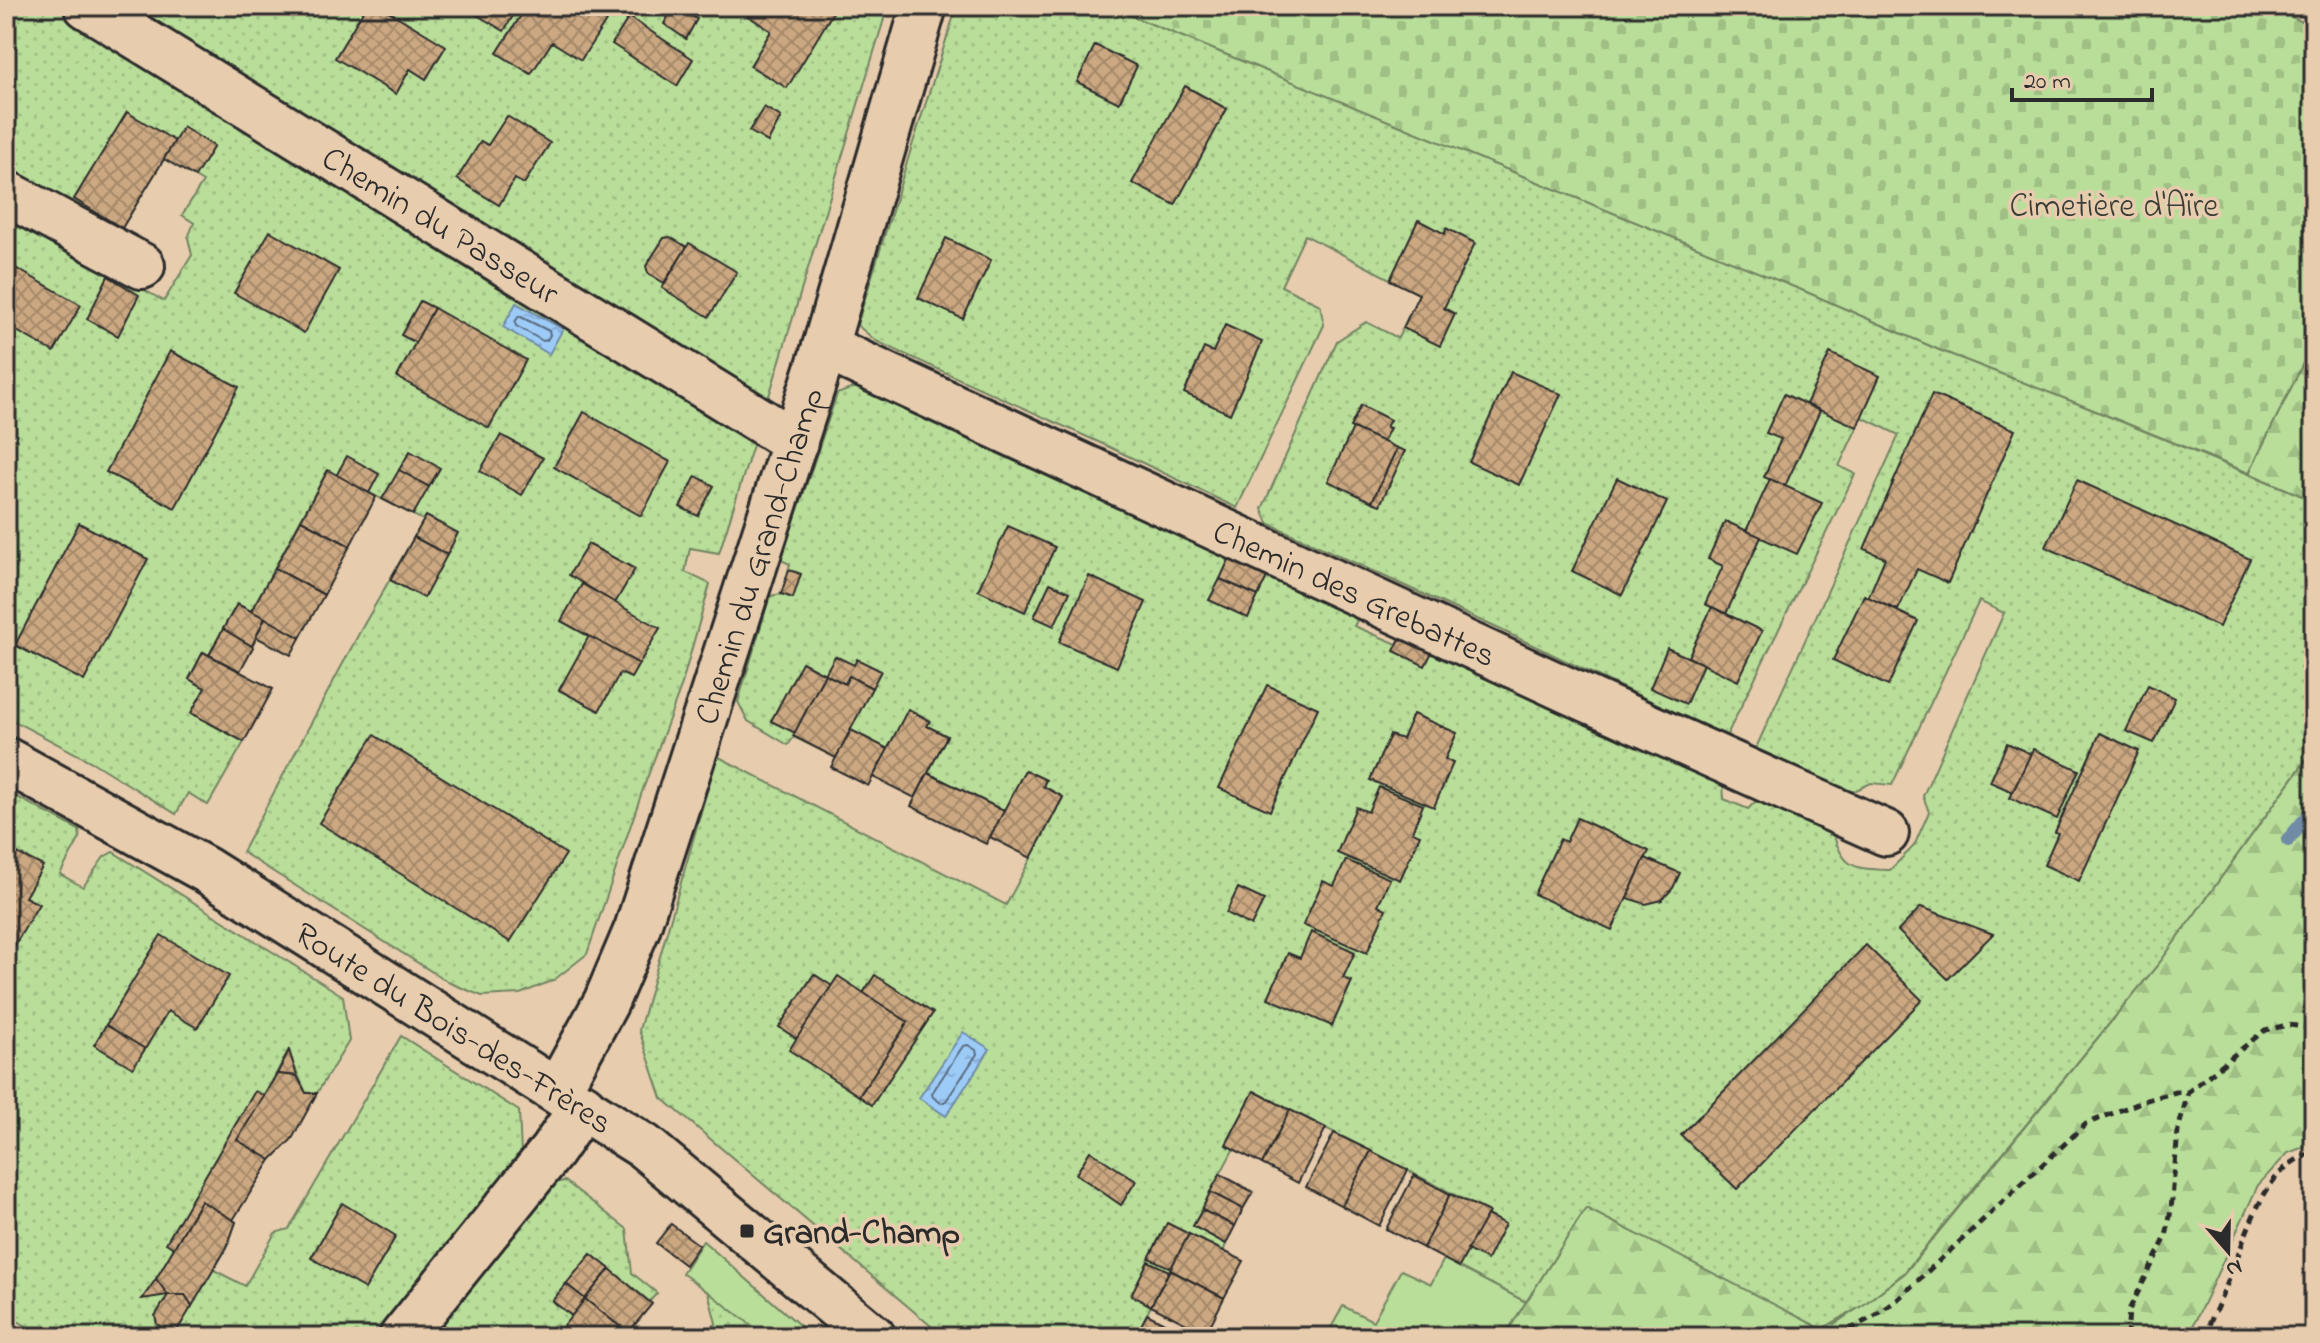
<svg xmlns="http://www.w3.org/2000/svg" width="2320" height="1343" viewBox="0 0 2320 1343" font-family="'Indie Flower',sans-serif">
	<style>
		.grass { fill: #b9de99; stroke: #728462; stroke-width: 2 }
		.forest { fill: url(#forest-firs); stroke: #728462; stroke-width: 2 }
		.cemetery { fill: url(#cemetery-stones); stroke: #728462; stroke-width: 2 }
		.garden { fill: url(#garden-dots); stroke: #728462; stroke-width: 2 }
		.water { fill: url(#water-ripples); stroke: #6f8ba6; stroke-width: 2 }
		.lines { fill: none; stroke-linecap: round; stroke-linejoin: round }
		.shore { stroke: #596b7d; stroke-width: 2 }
		.stream { stroke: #6f8ba6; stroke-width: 14 }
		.building { fill: url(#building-cross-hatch); stroke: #2b2b2b; stroke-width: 2 }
		.minor-casing { stroke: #2b2b2b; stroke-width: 50 }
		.path { stroke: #2b2b2b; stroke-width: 5; stroke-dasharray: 8 6; stroke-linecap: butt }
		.minor { stroke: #e7ccae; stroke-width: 44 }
		.poi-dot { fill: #2b2b2b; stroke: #e7ccae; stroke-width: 3 }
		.labels { text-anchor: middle; stroke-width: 7; stroke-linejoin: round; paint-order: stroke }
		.park-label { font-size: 34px; fill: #393d36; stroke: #e7ccae }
		.street-label { font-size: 34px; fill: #2b2b2b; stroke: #e7ccae }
		.poi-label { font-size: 34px; font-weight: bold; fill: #2b2b2b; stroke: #e7ccae; text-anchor: start }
	</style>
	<defs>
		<pattern id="forest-firs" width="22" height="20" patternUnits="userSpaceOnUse" patternTransform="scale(2)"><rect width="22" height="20" fill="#b9de99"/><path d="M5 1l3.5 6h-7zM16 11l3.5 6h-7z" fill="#9fbf84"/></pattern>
		<pattern id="cemetery-stones" width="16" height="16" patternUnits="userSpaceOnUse" patternTransform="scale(2)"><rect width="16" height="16" fill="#b9de99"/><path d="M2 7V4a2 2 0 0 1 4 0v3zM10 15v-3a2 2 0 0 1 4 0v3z" fill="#9fbf84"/></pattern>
		<pattern id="garden-dots" width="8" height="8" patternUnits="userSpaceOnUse" patternTransform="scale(2)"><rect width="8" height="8" fill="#b9de99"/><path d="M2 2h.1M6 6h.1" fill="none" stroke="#9fbf84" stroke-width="1.8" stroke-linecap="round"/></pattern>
		<pattern id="water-ripples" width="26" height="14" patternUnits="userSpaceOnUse" patternTransform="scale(2)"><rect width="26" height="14" fill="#9dcbf8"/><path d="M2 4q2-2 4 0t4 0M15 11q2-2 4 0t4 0" fill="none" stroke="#87aed5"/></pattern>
		<pattern id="building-cross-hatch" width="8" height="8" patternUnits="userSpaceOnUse" patternTransform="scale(2)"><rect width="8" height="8" fill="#cba881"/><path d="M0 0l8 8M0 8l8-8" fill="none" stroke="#a5896a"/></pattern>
	</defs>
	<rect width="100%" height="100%" fill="#e7ccae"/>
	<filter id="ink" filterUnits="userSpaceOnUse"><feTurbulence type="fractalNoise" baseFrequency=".0125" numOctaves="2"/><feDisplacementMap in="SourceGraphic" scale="16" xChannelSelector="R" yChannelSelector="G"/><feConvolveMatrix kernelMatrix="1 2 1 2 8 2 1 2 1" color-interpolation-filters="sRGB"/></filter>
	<g filter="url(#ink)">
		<g class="grass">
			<polygon points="703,1241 813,1337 767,1337 682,1273"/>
			<polygon points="1444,1259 1526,1302 1504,1337 1326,1337 1343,1306 1373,1321 1401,1270 1431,1284"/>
		</g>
		<g class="forest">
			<polygon points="2314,341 2314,501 2249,473"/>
			<polygon points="2314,749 2314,1143 2288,1153 2258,1185 2188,1337 1504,1337 1586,1208 1694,1262 1834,1324 1863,1305 1905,1273 2160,962"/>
		</g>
		<polygon class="cemetery" points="1107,6 2267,6 2314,27 2314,341 2249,473 2071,401 1939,350 1811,294"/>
		<g class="garden">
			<polygon points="6,6 70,6 754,442 719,553 690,548 685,572 710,584 681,687 643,789 587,954 554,980 520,994 482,996 450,983 242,852 362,628 426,516 423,520 327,471 251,611 237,604 209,655 203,652 189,679 205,688 191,713 244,742 208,805 188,793 176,814 92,762 6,717 6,213 164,301 192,255 188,238 194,223 182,215 203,182 164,159 122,228 74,200 66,213 6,179"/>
			<polygon points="117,6 888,6 769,396 761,397"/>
			<path d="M957,6H1107L1811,294L1939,350L2071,401L2314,501L2313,750L2160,962L1904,1273L1863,1305L1822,1329L1586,1208L1526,1302L1459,1267L1488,1212L1254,1091L1226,1144L1234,1148L1193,1226L1226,1244L1223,1252L1188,1235L1135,1337H944L662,1098L639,1030L717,756L1006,905L1063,798L1043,786L1046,780L1025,770L1004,811L928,773L947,736L927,726L930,720L909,709L888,749L836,758L794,737L788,745L748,721L738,702L770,596L782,594L790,564L781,560L837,394L864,384L1360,615L1354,626L1397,644L1402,635L1723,782L1724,799L1748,809L1758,799L1832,831C1845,870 1852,868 1890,870L1914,846L1929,812L1923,796L2004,613L1979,601L1892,785L1871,783L1852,792L1755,750L1899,435L1862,417L1839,466L1855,474L1726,737L1499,629L1268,523L1262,509L1337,341L1366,322L1398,338L1419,294L1305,235L1281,286L1320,305L1324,325L1237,508L1105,445L876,341L857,325L912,146Z"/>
			<polygon points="6,791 79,830 80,838 60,874 83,887 104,857 113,852 343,996 349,1041 317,1093 306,1093 288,1051 264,1096 256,1092 195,1196 236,1222 227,1247 214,1270 245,1286 275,1233 289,1229 401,1036 519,1111 521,1154 373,1337 45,1337 6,1314"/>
			<polygon points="565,1181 627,1229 632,1273 657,1293 649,1302 591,1254 553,1301 572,1316 571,1337 428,1337 551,1183"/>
			<polygon points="708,1292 767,1337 705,1337 716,1323"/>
		</g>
		<g class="water">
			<polygon points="516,303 563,329 549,354 503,327"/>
			<polygon points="963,1032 990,1049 946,1116 919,1098"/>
		</g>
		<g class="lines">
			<g class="shore">
				<polygon points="519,316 549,331 550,335 547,340 543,341 516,326 515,322"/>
				<polygon points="968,1045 976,1050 977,1054 946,1101 941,1103 933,1097 932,1093 963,1046"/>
			</g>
			<polyline class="stream" points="2288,840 2314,809"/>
		</g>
		<g class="building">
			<polygon points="366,6 380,6 446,46 426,79 410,69 396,94 335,58"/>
			<polygon points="462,6 519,6 504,31"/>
			<polygon points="527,6 607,6 613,10 581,60 552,42 531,74 497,53"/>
			<polygon points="673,6 697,19 686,39 664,24"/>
			<polygon points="754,6 829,6 835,9 787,88 750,66 771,31 748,16"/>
			<polygon points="629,17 693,59 677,86 612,44"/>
			<polygon points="1095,45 1137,66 1119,103 1077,82"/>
			<polygon points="6,76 14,80 6,95"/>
			<polygon points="1185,86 1227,109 1175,205 1132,183"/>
			<polygon points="764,107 781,117 768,142 749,131"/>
			<polygon points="127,112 175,141 122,228 74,199"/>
			<polygon points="507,116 550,143 524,184 515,179 499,205 457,179 481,141 488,145"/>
			<polygon points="183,127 214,146 195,177 164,159"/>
			<polygon points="1418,220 1445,234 1446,228 1475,243 1444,308 1455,314 1440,346 1403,328 1419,294 1390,280"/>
			<polygon points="270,231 339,270 304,333 234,293"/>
			<polygon points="670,237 687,247 664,283 648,273 646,266 664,238"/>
			<polygon points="946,238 991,260 963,319 918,298"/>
			<polygon points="689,243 737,272 709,317 662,288"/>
			<polygon points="12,266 81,305 54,352 6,325 6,276"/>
			<polygon points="108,276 139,295 118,336 87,319"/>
			<polygon points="420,301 434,308 416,343 401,335"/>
			<polygon points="434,308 526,360 489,428 397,377"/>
			<polygon points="1225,325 1262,342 1230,414 1184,393 1204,348 1213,352"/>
			<polygon points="170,351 239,387 175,508 106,472"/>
			<polygon points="1830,353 1880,376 1857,427 1806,404"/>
			<polygon points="1511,372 1561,394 1519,485 1469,462"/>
			<polygon points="1784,394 1820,411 1785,486 1764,477 1781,439 1766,433"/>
			<polygon points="1932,394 2015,430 1948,583 1917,569 1898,610 1868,598 1885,558 1864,549"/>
			<polygon points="1361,405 1390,420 1386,427 1390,428 1383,442 1350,427"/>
			<polygon points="584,412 670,462 641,516 554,467"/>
			<polygon points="1353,428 1397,448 1372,502 1328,481"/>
			<polygon points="501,435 543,458 522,495 480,471"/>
			<polygon points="1397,448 1405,451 1380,505 1372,502"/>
			<polygon points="410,451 440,468 429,487 399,470"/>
			<polygon points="347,456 379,474 369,493 336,476"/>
			<polygon points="328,470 376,497 350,546 301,520"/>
			<polygon points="399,470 429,487 413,515 382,499"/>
			<polygon points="696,476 714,486 698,516 680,507"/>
			<polygon points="1617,478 1667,502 1622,595 1572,571"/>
			<polygon points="1770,479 1822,503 1797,554 1746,531"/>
			<polygon points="2077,480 2250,559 2219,627 2046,547"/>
			<polygon points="426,516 458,533 447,555 414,537"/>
			<polygon points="301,520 350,546 324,595 275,568"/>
			<polygon points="1725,521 1761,537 1726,614 1705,604 1723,566 1708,559"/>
			<polygon points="79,523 148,559 84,681 15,645"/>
			<polygon points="1008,526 1055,547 1025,612 978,590"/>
			<polygon points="414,537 447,555 424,598 390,580"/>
			<polygon points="588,544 635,569 615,603 569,575"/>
			<polygon points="1229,559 1267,577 1258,596 1220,579"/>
			<polygon points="275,568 324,595 300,638 251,611"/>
			<polygon points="789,570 801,574 793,598 781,594"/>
			<polygon points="1089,576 1146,602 1117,667 1059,642"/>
			<polygon points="1220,579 1258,596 1248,618 1209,600"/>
			<polygon points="1050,583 1070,592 1054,626 1034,617"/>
			<polygon points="582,584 660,628 639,664 561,621"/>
			<polygon points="1864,595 1918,621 1888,686 1833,660"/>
			<polygon points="237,604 265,618 252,646 223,629"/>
			<polygon points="1712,607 1762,631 1738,681 1688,657"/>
			<polygon points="265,618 300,638 291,655 256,637"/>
			<polygon points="223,629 253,647 240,671 209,655"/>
			<polygon points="1402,635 1433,650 1425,666 1394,651"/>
			<polygon points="589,636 639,664 631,678 620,673 599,711 559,690"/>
			<polygon points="1667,648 1703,664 1686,704 1650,688"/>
			<polygon points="203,652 273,689 244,742 191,713 205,688 189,679"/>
			<polygon points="835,656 854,665 857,659 881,671 872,688 849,676 845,684 825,674"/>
			<polygon points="802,662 825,674 795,733 771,721"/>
			<polygon points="825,674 845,684 849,676 872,688 836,758 793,736"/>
			<polygon points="1267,685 1318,708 1270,811 1219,788"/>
			<polygon points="2148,685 2175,698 2154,743 2126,731"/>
			<polygon points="908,709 930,721 927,726 947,736 915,798 873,777"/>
			<polygon points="1413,714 1457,733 1445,759 1453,763 1434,807 1370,780 1390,735 1402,739"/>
			<polygon points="851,730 888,749 868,786 831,767"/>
			<polygon points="2100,733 2139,751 2079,881 2044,865 2058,833 2055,832"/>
			<polygon points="374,735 566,854 510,942 319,823"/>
			<polygon points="2007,743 2031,754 2013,792 1990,782"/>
			<polygon points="2033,749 2079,770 2057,819 2010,798"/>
			<polygon points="1025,770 1046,780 1043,786 1063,797 1031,858 990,837"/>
			<polygon points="928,773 1004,811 986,844 911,806"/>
			<polygon points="1379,787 1423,805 1412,832 1420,835 1400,880 1337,853 1356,807 1368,812"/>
			<polygon points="1577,818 1649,851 1612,930 1534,894 1560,839 1566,842"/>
			<polygon points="6,847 17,853 6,873"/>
			<polygon points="17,853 43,866 25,897 39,904 6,960 6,873"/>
			<polygon points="1645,858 1680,873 1673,888 1662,900 1646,904 1627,898"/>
			<polygon points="1346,860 1390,879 1378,905 1386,909 1367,953 1303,925 1323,881 1334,886"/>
			<polygon points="1238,888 1264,900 1251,926 1226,913"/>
			<polygon points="1921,907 1993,934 1948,979 1898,931"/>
			<polygon points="1311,932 1355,952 1343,978 1352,981 1332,1026 1268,998 1288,953 1300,958"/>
			<polygon points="161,935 229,976 197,1028 168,1011 145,1049 106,1025"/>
			<polygon points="1866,945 1922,1000 1737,1189 1681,1135"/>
			<polygon points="814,974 832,986 797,1039 779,1027"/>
			<polygon points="875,975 933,1013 872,1105 859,1096 908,1022 863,993"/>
			<polygon points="838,976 908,1022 859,1096 789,1050"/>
			<polygon points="106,1025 145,1049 133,1068 94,1045"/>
			<polygon points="289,1050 297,1076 277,1074"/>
			<polygon points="277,1074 297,1076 306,1093 317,1093 292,1139 271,1160 237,1140"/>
			<polygon points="255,1091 264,1096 237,1140 271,1160 233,1220 201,1201 174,1248 166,1243"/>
			<polygon points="1254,1091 1290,1110 1262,1164 1226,1145"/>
			<polygon points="1290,1110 1326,1128 1298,1183 1262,1164"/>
			<polygon points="1334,1133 1371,1151 1342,1206 1306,1187"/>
			<polygon points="1090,1151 1136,1181 1121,1205 1076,1174"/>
			<polygon points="1371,1151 1408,1170 1379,1226 1342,1206"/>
			<polygon points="1220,1174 1253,1192 1243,1209 1210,1192"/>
			<polygon points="1414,1175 1450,1194 1423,1248 1386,1229"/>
			<polygon points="1210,1192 1243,1209 1235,1226 1202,1210"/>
			<polygon points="1450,1194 1489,1212 1459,1267 1423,1248"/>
			<polygon points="201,1201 236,1222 227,1247 192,1306 185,1295 168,1295 156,1279"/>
			<polygon points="342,1203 396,1236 365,1289 311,1258"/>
			<polygon points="1202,1210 1235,1226 1226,1244 1193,1226"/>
			<polygon points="1487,1215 1505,1224 1487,1260 1467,1250"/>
			<polygon points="1167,1223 1189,1234 1171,1268 1149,1258"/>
			<polygon points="671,1224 699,1245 685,1265 656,1243"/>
			<polygon points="1189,1234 1244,1261 1224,1298 1170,1270"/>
			<polygon points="591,1254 610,1269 585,1299 566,1284"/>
			<polygon points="1148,1261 1169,1271 1151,1306 1131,1295"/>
			<polygon points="610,1269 652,1304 628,1333 585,1299"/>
			<polygon points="1170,1270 1224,1298 1206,1334 1151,1306"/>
			<polygon points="156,1279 168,1295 142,1299"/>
			<polygon points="566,1284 585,1299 572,1316 552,1301"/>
			<polygon points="168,1295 185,1295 192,1306 177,1331 171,1333 157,1324 155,1316"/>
			<polygon points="585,1299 628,1333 625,1337 571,1337 561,1329"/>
			<polygon points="1147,1314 1191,1337 1135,1337"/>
		</g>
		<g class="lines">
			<defs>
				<g id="minor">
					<path id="s1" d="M87,6L795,442"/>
					<polyline points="6,193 142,266"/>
					<path id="s2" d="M825,347L1567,690L1886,833"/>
					<path id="s3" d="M6,760L206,870L645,1147L873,1337"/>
					<path id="s4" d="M558,1090L606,1002L637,929L825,347L924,6"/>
					<polyline points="402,1337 552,1151 583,1106"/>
				</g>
			</defs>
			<use href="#minor" class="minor-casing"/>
			<g class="path">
				<polyline points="1837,1337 1874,1316 1898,1299 2086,1124 2143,1101 2176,1092 2188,1092 2265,1030 2288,1025 2314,1028"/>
				<polyline points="2127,1337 2129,1310 2166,1237 2171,1210 2178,1131 2188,1092"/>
				<path d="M2203,1337C2214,1315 2224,1292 2233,1269C2248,1230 2266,1163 2314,1153"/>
			</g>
			<use href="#minor" class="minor"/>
		</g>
	</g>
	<rect class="poi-dot" x="739" y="1223" width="16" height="16" rx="4"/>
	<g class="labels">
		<g class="park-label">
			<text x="2114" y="216">Cimetière d'Aïre</text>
		</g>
		<g class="street-label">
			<text dy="12" stroke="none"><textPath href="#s1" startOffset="416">Chemin du Passeur</textPath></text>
			<text dy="12" stroke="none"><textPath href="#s4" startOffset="572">Chemin du Grand-Champ</textPath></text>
			<text dy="12" stroke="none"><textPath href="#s2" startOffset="584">Chemin des Grebattes</textPath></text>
			<text dy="12" stroke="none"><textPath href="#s3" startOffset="522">Route du Bois-des-Frères</textPath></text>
		</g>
		<g class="poi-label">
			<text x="763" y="1243">Grand-Champ</text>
		</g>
	</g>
	<rect width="2320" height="1343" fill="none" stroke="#e7ccae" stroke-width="32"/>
	<rect x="16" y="16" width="2288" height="1311" fill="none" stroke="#2b2b2b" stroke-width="3" filter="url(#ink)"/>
	<g transform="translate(2228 1251) rotate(160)" stroke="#e7ccae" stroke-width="6" paint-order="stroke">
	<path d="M0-6L14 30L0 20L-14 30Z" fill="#2b2b2b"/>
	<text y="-12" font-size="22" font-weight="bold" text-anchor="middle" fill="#2b2b2b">N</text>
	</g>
	<path d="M2012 88v12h140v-12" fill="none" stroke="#2b2b2b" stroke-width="4"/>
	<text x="2024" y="88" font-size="24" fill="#2b2b2b" stroke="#e7ccae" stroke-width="6" paint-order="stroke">20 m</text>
</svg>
